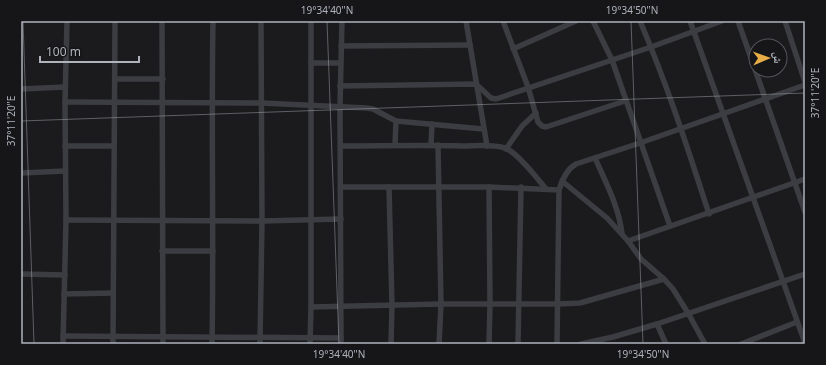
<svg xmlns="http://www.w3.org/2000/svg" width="826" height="365" viewBox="0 0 826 365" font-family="'Noto Sans','Noto Naskh Arabic',sans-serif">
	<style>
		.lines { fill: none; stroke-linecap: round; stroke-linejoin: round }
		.street { stroke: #3c3d42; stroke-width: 5.5 }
		.ticks { fill: none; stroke: #aeb3bc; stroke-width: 1; stroke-opacity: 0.45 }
		.neatline { fill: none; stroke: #aeb3bc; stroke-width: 1.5 }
		.ticks-label { font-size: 10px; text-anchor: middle; fill: #aeb3bc }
	</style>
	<rect width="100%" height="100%" fill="#1b1b1d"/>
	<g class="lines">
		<g class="street">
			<polyline points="162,21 163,344"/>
			<polyline points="466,21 487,146"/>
			<polyline points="503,21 528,87 538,122 542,126 546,127 625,101"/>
			<polyline points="593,21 612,60 670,226"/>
			<path d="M640,21C667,84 688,149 709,214"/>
			<polyline points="690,21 805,343"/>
			<polyline points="738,21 805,212"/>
			<polyline points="785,21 805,82"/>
			<polyline points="341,46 470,45"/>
			<polyline points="513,49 576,21"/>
			<polyline points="311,63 340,63"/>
			<polyline points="115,79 163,79"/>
			<polyline points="340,86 476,84 491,98 496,99 651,47 722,21"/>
			<polyline points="21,89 65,87"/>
			<polyline points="65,102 262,103 367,108 373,109 396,121 483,129"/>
			<polyline points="395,145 396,121"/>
			<polyline points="431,145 432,124"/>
			<polyline points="438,145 441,304 439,344"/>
			<polyline points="65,146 114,146"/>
			<path d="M341,146C381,146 422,145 462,146C476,146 492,144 505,148C518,153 537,178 546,189"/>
			<polyline points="506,149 522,126 536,113"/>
			<path d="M595,158C606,183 619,207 622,234"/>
			<polyline points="21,173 65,171"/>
			<polyline points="562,181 607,218 628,241 641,259 664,279 673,289 688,313 705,344"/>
			<polyline points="341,187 489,187 559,190 557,344"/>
			<polyline points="389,187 392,305 391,344"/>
			<polyline points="489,187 490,303 489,344"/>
			<path d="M559,190C562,180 567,169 576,164L640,143L805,85"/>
			<polyline points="66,220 262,221 341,219"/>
			<polyline points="628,241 805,179"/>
			<polyline points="162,251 213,251"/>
			<polyline points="21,274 65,275"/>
			<polyline points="64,294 113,293"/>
			<polyline points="311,307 441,304 558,304 580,303 664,279"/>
			<polyline points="657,324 666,344"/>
			<polyline points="63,336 341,338"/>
			<polyline points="63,344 66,220 65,102 67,21"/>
			<polyline points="113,344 115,21"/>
			<path d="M212,344C214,236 211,129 213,21"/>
			<polyline points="260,344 262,221 261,21"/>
			<polyline points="310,344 311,307 311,21"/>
			<polyline points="341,344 340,106 342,21"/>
			<polyline points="518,344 521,187"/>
			<polyline points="581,344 613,337 657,324 805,274"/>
			<polyline points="741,344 797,322"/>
		</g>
	</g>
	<path class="ticks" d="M23,21L34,344M327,21L339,344M631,21L643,344M21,121L805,93"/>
	<rect width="826" height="365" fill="none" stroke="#161618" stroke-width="44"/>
	<g transform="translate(768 58) rotate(88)"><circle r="19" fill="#161618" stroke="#53555a"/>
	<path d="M0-3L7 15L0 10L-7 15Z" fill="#e9ad47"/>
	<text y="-6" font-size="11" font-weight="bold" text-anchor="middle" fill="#aeb3bc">ش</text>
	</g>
	<path d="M40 56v6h99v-6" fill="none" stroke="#aeb3bc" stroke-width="2"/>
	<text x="46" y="56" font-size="12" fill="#aeb3bc" stroke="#161618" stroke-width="3" paint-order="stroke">100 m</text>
	<rect x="22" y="22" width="782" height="321" class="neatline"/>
	<g class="ticks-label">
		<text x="327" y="14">19°34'40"N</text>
		<text x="632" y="14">19°34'50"N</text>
		<text transform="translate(815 93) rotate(-90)" y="4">37°11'20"E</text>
		<text transform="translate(11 121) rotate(-90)" y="4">37°11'20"E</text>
		<text x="339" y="358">19°34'40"N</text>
		<text x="643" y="358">19°34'50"N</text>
	</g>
</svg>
